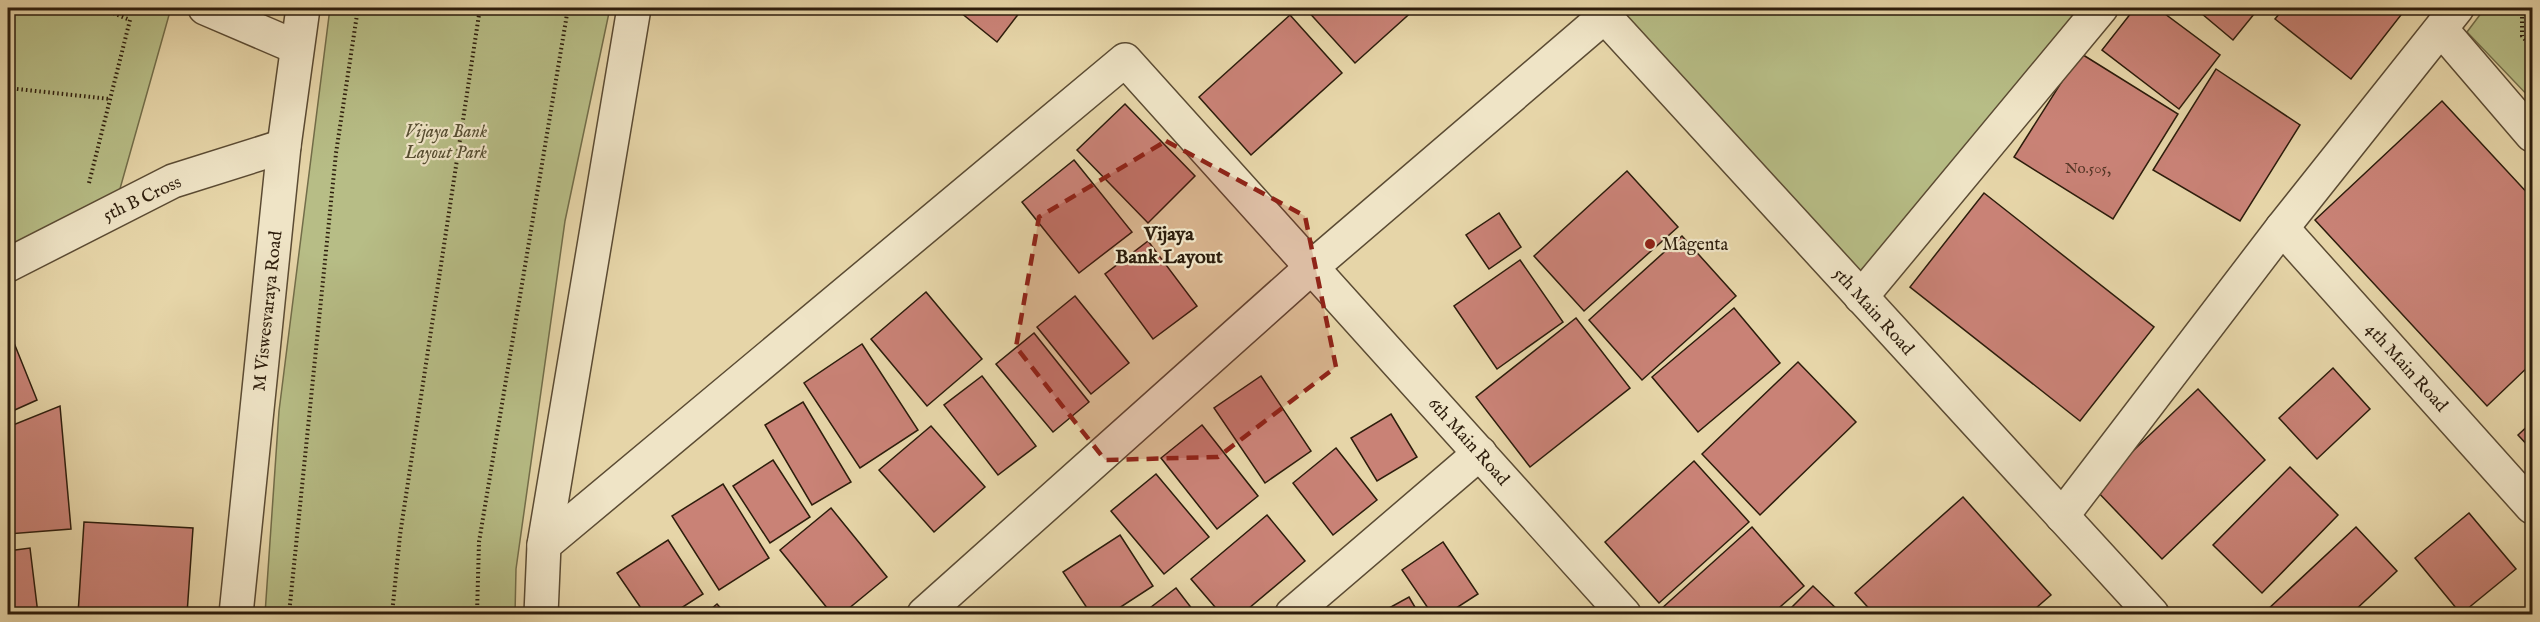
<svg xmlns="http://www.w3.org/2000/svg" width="2540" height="622" viewBox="0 0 2540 622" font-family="'IM FELL English',serif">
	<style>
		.green { fill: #b7bd86; stroke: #726d49; stroke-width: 1.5 }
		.building { fill: #c98276; stroke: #2d1d0c; stroke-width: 1.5 }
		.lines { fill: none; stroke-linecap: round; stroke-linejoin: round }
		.minor-casing { stroke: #5b4b33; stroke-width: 36 }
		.tertiary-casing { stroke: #5b4b33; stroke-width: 36 }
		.path { stroke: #2d1d0c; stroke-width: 4; stroke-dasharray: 1.5 3; stroke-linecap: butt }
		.minor { stroke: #efe4c6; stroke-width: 33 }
		.tertiary { stroke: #efe4c6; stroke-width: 33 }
		.marked { fill: #8f2418; fill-opacity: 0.2; stroke: #8f2418; stroke-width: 4.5; stroke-dasharray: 12 8; stroke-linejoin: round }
		.poi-dot { fill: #8f2418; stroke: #efe4c6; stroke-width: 2 }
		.labels { text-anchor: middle; stroke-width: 4.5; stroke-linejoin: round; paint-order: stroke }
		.number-label { font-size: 15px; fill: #543626 }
		.park-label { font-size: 18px; font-style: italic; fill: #564d31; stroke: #efe4c6 }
		.street-label { font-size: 18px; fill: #2d1d0c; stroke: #efe4c6 }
		.poi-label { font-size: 18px; fill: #2d1d0c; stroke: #efe4c6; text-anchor: start }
		.neighbourhood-label { font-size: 20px; font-weight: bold; fill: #2d1d0c; stroke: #efe4c6 }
	</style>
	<rect width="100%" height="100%" fill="#e6d5a8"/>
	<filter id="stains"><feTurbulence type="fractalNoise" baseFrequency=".00333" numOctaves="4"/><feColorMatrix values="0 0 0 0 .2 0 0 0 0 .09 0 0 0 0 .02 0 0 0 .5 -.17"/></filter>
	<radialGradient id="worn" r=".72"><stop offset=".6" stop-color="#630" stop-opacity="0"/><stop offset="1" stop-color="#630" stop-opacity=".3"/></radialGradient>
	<g class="green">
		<polygon points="8,8 171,8 114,210 8,265"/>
		<polygon points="330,8 610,8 565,221 516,569 515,614 265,614 279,411"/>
		<polygon points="1597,8 2101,8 1861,297"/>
		<polygon points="2485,8 2532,8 2532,100 2467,32"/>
	</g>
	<g class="building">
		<polygon points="955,8 1023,8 997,42"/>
		<polygon points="1305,8 1416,8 1355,63"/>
		<polygon points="2135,8 2157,8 2220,55 2179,109 2102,50"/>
		<polygon points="2195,8 2259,8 2233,40"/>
		<polygon points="2284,8 2392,8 2401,15 2351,79 2275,19"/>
		<polygon points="1290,15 1342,73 1251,155 1199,97"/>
		<polygon points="2080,53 2178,114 2113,219 2014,157"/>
		<polygon points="2216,69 2300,125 2240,221 2153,170"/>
		<polygon points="2442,101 2532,198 2532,363 2487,406 2315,220"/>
		<polygon points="1125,104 1195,176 1148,223 1077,150"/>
		<polygon points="1074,160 1132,232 1079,273 1022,202"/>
		<polygon points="1627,171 1678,227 1584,311 1534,256"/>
		<polygon points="1984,193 2154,327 2080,421 1910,287"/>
		<polygon points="1499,213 1521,247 1489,269 1466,235"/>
		<polygon points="1682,236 1736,296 1642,380 1589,320"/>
		<polygon points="1148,241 1197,306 1153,339 1105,274"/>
		<polygon points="1520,260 1563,322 1497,369 1454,306"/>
		<polygon points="926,292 982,359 927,406 871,339"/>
		<polygon points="1075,296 1129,363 1091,394 1037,327"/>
		<polygon points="1734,308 1780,363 1698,432 1652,377"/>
		<polygon points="1576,318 1630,388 1530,467 1476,397"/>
		<polygon points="8,328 37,400 8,413"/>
		<polygon points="1034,333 1089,402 1053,432 996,364"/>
		<polygon points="862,344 918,430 860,468 804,383"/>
		<polygon points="1798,362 1856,422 1760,515 1702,454"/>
		<polygon points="2333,368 2370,409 2317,459 2279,418"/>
		<polygon points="982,376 1036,446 998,475 944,405"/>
		<polygon points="1261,376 1311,451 1265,483 1214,408"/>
		<polygon points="2198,389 2265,460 2162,559 2094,488"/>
		<polygon points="803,402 851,482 812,505 765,425"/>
		<polygon points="60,406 71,529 8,534 8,427"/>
		<polygon points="1391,414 1417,457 1377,481 1351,438"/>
		<polygon points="2532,422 2532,450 2518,435"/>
		<polygon points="1202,425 1258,496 1217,529 1161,458"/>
		<polygon points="931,426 985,487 934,532 879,470"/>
		<polygon points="1336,448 1377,500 1333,535 1293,483"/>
		<polygon points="773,460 810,517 770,543 733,486"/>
		<polygon points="1694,461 1749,522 1659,603 1605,542"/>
		<polygon points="2290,467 2338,515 2262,593 2213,545"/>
		<polygon points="1156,474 1209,537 1164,574 1111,511"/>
		<polygon points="723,484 769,558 719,590 672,516"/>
		<polygon points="1963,497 2051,595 2029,614 1874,614 1855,593"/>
		<polygon points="831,508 887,577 842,614 832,614 780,550"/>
		<polygon points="2469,513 2516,569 2461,614 2415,558"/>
		<polygon points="1267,515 1305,561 1242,614 1221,614 1191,579"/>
		<polygon points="84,522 193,528 187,614 78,614"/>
		<polygon points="1752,527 1804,586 1772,614 1665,614 1661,609"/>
		<polygon points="2356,527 2397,571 2351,614 2268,614 2265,612"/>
		<polygon points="1120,535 1153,586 1110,614 1091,614 1063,572"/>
		<polygon points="668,540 703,594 672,614 645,614 617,573"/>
		<polygon points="1443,542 1478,594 1447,614 1432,614 1402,570"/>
		<polygon points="30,548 38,614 8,614 8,551"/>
		<polygon points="1813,586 1842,614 1785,614"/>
		<polygon points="1176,588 1196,614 1142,614"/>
		<polygon points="1409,597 1419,614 1380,614 1380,613"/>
		<polygon points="717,604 726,614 705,614"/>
	</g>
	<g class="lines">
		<defs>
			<g id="minor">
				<polyline points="205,8 296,47"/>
				<polyline points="1597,8 2152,614"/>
				<polyline points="2441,29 2532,135"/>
				<polyline points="2282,228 2532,507"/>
				<polyline points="8,265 173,181 284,146"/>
				<polyline points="1861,297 2101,8"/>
				<polyline points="2062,516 2282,228 2457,8"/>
				<polyline points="544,545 634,8"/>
				<polyline points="541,614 544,545 1125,60 1624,614"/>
				<polyline points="924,614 1312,267 1605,16"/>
				<polyline points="1292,614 1480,453"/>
			</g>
			<polyline id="tertiary" points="236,614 284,146 303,8"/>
		</defs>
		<use href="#minor" class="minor-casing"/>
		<use href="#tertiary" class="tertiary-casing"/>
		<g class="path">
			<polyline points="2522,8 2522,36 2532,48"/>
			<polyline points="8,88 110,99"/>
			<polyline points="89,183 130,20 101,8"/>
			<polyline points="289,614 336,153 358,8"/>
			<polyline points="392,614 400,535 480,8"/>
			<polyline points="477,614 479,542 568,8"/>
		</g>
		<use href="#minor" class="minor"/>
		<use href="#tertiary" class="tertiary"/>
	</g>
	<path class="marked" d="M1166,141L1305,216L1336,367L1218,457L1105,460L1016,347L1039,217Z"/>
	<circle class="poi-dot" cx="1650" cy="244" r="6"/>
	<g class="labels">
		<g class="number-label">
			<text x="2088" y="173">No.505,</text>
		</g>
		<g class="park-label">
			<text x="446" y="137">Vijaya Bank<tspan x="446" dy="21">Layout Park</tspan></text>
		</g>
		<g class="street-label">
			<text transform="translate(142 198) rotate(-25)" y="6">5th B Cross</text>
			<text transform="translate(267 311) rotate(-84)" y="6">M Viswesvaraya Road</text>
			<text transform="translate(1874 311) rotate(48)" y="6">5th Main Road</text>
			<text transform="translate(2407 367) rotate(48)" y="6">4th Main Road</text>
			<text transform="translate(1469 441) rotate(48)" y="6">6th Main Road</text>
		</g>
		<g class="poi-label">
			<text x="1662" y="250">Magenta</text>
		</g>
		<g class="neighbourhood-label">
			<text x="1169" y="240">Vijaya<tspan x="1169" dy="23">Bank Layout</tspan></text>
		</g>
	</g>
	<rect width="2540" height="622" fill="none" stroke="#e6d5a8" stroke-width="30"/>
	<rect x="9" y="9" width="2522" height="604" fill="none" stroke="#2d1d0c" stroke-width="3"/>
	<rect x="15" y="15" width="2510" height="592" fill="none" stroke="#2d1d0c" stroke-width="1.5"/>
	<rect width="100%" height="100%" filter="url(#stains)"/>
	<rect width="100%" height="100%" fill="url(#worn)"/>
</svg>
